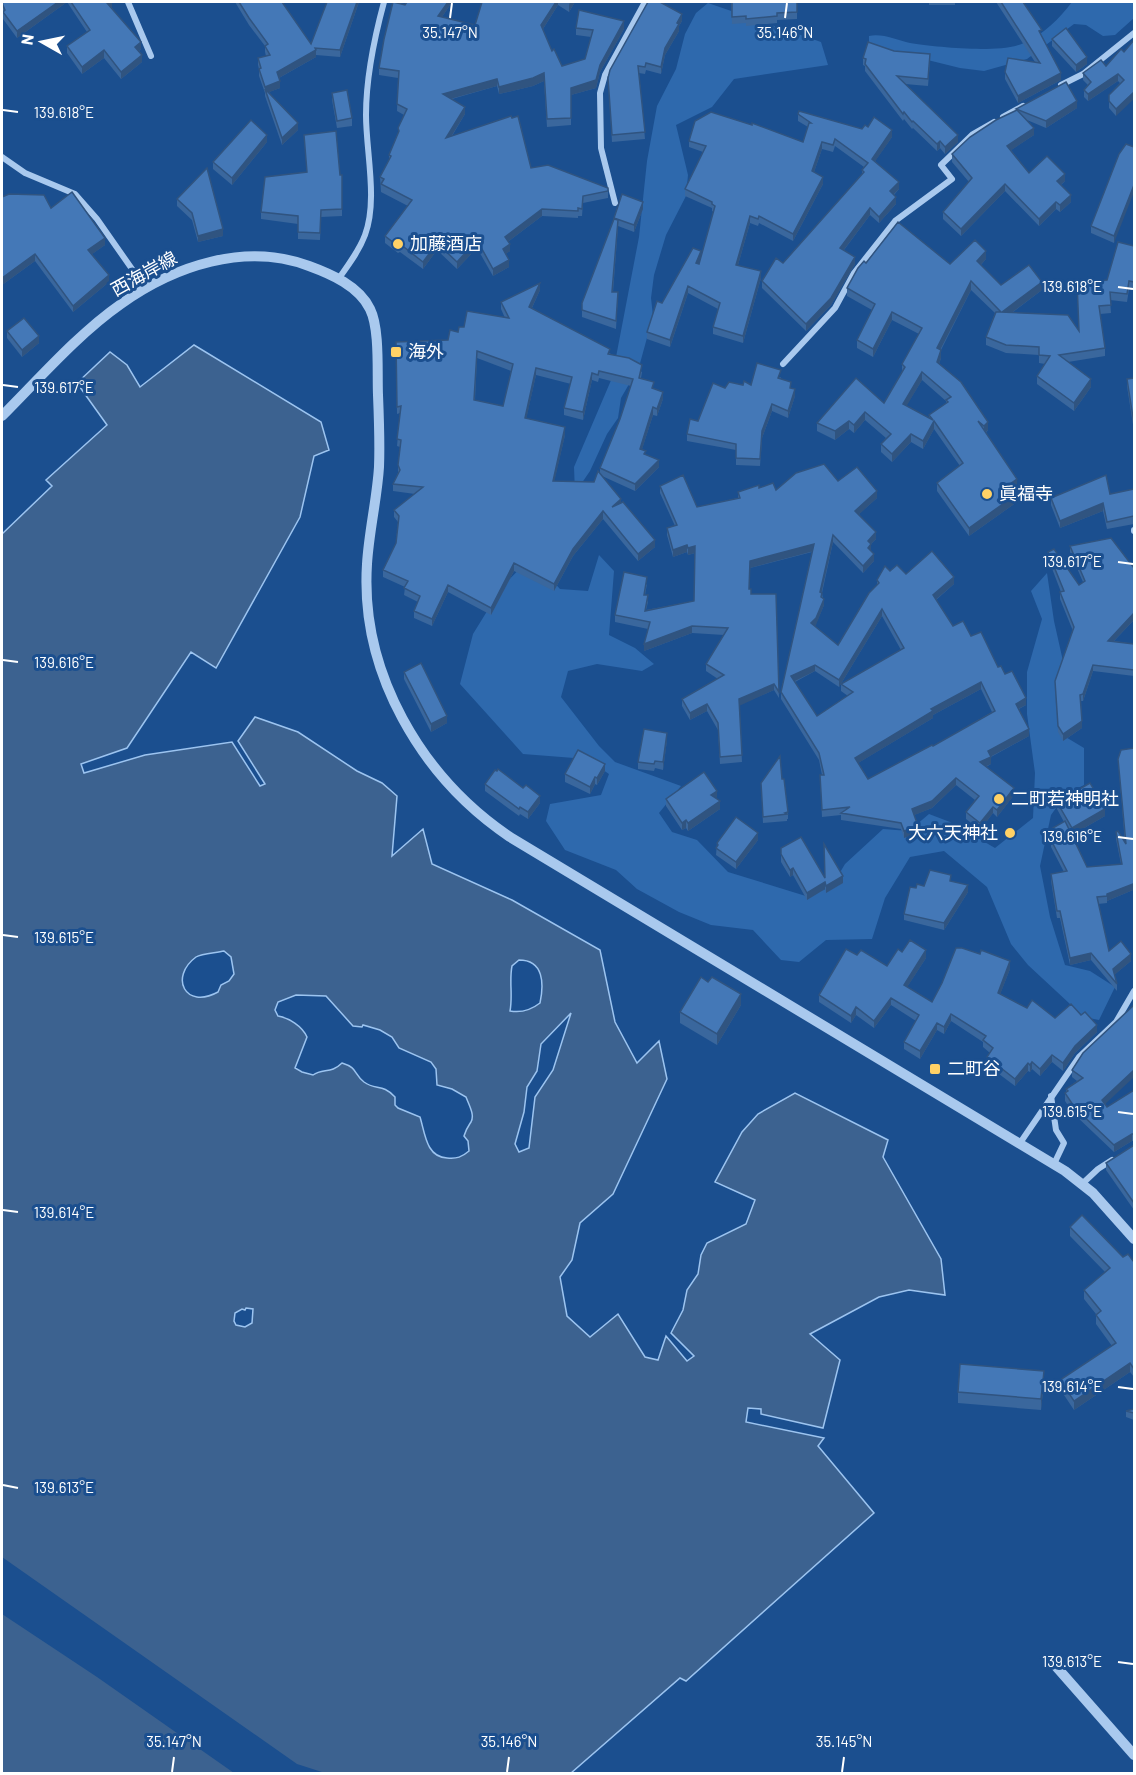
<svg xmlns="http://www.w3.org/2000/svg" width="1136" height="1775" viewBox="0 0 1136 1775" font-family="Barlow,'Noto Sans JP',sans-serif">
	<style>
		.green { fill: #2e69ad }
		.water { fill: #3c6290; stroke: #9cc4f0; stroke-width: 1.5; fill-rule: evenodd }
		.pier { fill: #1b4f8f }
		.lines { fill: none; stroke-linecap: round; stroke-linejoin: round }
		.minor { stroke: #a9c9ee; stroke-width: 6 }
		.tertiary { stroke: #a9c9ee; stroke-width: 10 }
		.wall { fill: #3a679d; fill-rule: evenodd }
		.shaded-wall { fill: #305480 }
		.building { fill: #4478b7; stroke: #305480; stroke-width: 1.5; fill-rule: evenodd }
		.ticks { fill: none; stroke: #fff; stroke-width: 2 }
		.poi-dot { fill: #ffd166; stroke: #1b4f8f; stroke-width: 2 }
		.labels { text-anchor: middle; stroke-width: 6; stroke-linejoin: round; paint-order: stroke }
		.poi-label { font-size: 18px; fill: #fff; stroke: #1b4f8f; text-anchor: start }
		.street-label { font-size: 18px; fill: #fff; stroke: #1b4f8f }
		.ticks-label { font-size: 15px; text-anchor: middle; fill: #fff; stroke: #1b4f8f; stroke-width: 6; stroke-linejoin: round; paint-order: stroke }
	</style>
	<rect width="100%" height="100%" fill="#1b4f8f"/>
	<g class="green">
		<path d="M1072,2H1134V18L1115,35L1103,36L1086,25L1074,24L1027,59L984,71L960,68L875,47L869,42V36C882,33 897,40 910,43C936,47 1000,54 1024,43C1043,35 1060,18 1072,2Z"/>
		<polygon points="708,3 821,42 828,65 734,79 712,107 676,125 688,175 686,196 666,235 654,275 651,298 653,316 639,367 621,398 618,418 607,434 590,471 575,493 574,467 612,378 639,237 647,161 657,106 676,69 685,34 696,13"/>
		<polygon points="599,555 614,571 609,635 635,648 654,664 642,671 597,664 568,671 561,697 599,746 615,762 681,786 659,813 672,832 697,840 728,872 809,897 832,886 845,864 883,829 909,831 929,814 950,822 995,848 1033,818 1035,773 1027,714 1027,672 1042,619 1031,591 1047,573 1054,621 1065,670 1064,736 1084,748 1084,785 1066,794 1051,815 1040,866 1050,917 1065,965 1090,971 1115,987 1099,1020 1084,1017 1028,965 1011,944 987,887 944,851 910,857 885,898 872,939 826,940 799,962 781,960 753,930 711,925 679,912 637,889 616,870 565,850 546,821 550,804 601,795 609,774 587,759 523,754 460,684 473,634 502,587 531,557 560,589 588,591"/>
	</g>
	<path class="water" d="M194,345L321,422L329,450L314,456L300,517L216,668L191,652L127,748L81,764L84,773L145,755L232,742L260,786L265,784L238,741L255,717L298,732L357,771L382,783L397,796L392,856L423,829L432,864L512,900L600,950L615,1022L637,1063L659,1041L667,1079L613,1194L580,1223L572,1260L560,1277L567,1316L590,1337L618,1314L645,1357L658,1360L666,1336L687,1361L694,1356L671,1333L683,1310L687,1290L698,1274L701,1255L707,1243L746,1224L755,1200L715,1182L742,1132L758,1114L795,1093L888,1140L883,1157L941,1259L945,1295L909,1290L879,1297L810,1334L840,1360L823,1428L761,1414V1409L748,1408L746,1422L824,1438L818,1446L874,1513L686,1681L680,1678L571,1773L2,1774V534L52,486L46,480L107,425L77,383L110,352L127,365L140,387ZM224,951L231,957L234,974L229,981L221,985L218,992C185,1010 169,977 196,957C202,953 216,953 224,951ZM519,960C544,960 544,984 540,1003C531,1010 521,1013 510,1011C513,995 509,981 512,966ZM296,995L326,996L353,1026L362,1027L363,1025L380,1030L392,1037L399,1048L431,1062L436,1069L437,1085L452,1089L466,1097C469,1105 475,1115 471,1122C467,1128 466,1129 464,1136L468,1141L469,1151C462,1157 457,1159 447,1158C426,1157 425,1133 420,1117L398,1108L395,1105V1097C382,1083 376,1091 364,1082C353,1073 358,1068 342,1063C331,1074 323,1068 313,1075L302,1072L295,1068L307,1037C302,1026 289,1018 278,1016L275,1010L278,1002ZM571,1013L553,1070L535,1097L529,1148L519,1152L515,1144L524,1112L527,1087L537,1071L541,1044ZM246,1308L253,1309L252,1323L245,1327L236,1325L234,1321L235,1313L242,1309L245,1310Z"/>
	<polygon class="pier" points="2,1557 297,1764 325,1773 234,1773 97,1677 2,1614"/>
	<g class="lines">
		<g class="minor">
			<polyline points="128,2 151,56"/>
			<polyline points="1061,85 1083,74 1134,33"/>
			<polyline points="1003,117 1023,106"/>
			<polyline points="2,157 25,173 75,194 97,219 146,289"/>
			<polyline points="615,203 601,148 600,93 605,75 645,2"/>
			<path d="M339,278C349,264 359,251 365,235C378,200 366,152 366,115C366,76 374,39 384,2"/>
			<polyline points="783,364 835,308 854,273 895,221 952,179 941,165 973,134 994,122"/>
			<polyline points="1134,530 1134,531"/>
			<polyline points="1051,1096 1056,1130 1064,1143 1054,1164"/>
			<polyline points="1020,1143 1079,1057 1116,1022 1134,991"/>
			<polyline points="1082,1184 1098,1169 1112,1160"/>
		</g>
		<g class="tertiary">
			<path d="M2,416C39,379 78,334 121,304C174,266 245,242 309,266C331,274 359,286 370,309C380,329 377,372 378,395C379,419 380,443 379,467C377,499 369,531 367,564C360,672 421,777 510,837L1065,1171L1093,1193L1134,1239"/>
			<polyline points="1053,1663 1134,1755"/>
		</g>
	</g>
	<g class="wall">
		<polygon points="4,2 112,2 112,8 141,49 139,51 142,62 121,79 104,58 82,74 67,53 67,46 87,32 67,2 17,38 3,19 3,14 2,12 2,3"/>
		<polygon points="235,2 282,2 311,44 327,2 359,2 340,57 316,55 316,57 279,78 280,88 269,92 298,130 282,145 265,96 265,93 259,76 259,69 258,65 258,58 266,56 265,52 265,46 249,25"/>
		<polygon points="407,2 452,2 442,17 475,25 482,2 575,2 569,12 558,5 543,29 552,51 562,66 585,59 591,37 576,35 576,28 624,29 600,72 596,88 571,95 571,125 547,127 544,81 533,86 499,94 497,86 452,99 465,114 452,136 531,168 608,191 608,198 583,203 582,216 578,216 578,218 542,216 509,241 510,251 505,254 509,267 493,276 477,248 457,269 437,250 423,269 400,252 398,253 385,243 385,236 408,206 381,192 380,177 389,161 389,155 398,133 398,128 404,115 397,111 398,78 379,75 379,68"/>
		<polygon points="648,2 682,2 662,3 682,21 679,26 679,31 665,55 661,74 646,70 645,74 639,73 645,139 612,142 608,78"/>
		<polygon points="731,2 797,2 797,19 777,20 777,23 746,26 746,23 732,24"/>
		<rect x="929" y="2" width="26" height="3"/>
		<polygon points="996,2 1023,2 1042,36 1061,80 1018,103 1005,79 1005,72 1035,62"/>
		<polygon points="1052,39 1087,64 1076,72 1052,46"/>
		<polygon points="1134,40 1116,116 1109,108 1109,95 1120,83 1118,81 1088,101 1084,97 1084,90 1088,85 1083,80 1083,73 1106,66 1124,52"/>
		<polygon points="894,51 930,61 928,86 905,84 958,142 945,154 940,148 937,151 913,128 912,129 904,119 903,121 865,71 865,66 863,65 863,58"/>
		<polygon points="332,93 352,118 352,126 337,128 332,100"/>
		<polygon points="1077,108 1046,128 1027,120 1034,135 1011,150 1029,173 1065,181 1061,185 1071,202 1060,212 1056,209 1039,226 1005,191 961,236 943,219 943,212 969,182 952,162 952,154 1016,110 1016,109"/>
		<polygon points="798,114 892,137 875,161 899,189 894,195 896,204 879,223 870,215 844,250 855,264 831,305 806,331 762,288 762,281 783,263 862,175 862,170 864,167 835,146 833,152 822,149 814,172 823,184 793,241 759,223 758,226 750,223 738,265 761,278 743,343 713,334 713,327 718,309 688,293 670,347 647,339 647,332 662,303 701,257 714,212 712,211 712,208 685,196 685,189 703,152 689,147 689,141 803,142 808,127 798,121"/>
		<polygon points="304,135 340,175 342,175 342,216 321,217 320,240 298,239 298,224 261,219 261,212 307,172"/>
		<polygon points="267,142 232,185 213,169 213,162"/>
		<polygon points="1134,147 1114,243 1091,233 1091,226"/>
		<polygon points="177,199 223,236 198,242 192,220 177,206"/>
		<polygon points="51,208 105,245 92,254 109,282 73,312 35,261 2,285"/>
		<polygon points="643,209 634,232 618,226 613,292 618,292 616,329 582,317 582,303 614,218"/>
		<path d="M1134,246V290L1129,289L1127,302L1110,300L1111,313L1100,314L1105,348V356L1068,362L1091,387L1074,411L1037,384V376L1045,364L1039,363V355L1006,353L986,345V337L995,313L971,290L941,350V358L939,364L988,430L986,433L1017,487L1014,489L1017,502L969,536L937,491V483L960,466L934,429L923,449L911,442L892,462L881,452V444L886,438L865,420L854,433L849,429L835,440L817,431V423L884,403L902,372V364L919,334L892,320L873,357L857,348V340L872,310L847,296V288L866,263L950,264L986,259L981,265L1001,285L1042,290L1013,312L1079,330L1107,280ZM922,380L946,401V404L929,415V418L906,406Z"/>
		<path d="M540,290L532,308L642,372L641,378L654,389L663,399L657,416L653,415L642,449L646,455L659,467L635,491L602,476L621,503L655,547L638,561L603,519L573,556L554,591L514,571L491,615L448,592L432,626L414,618V611L418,602L404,595L405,587L383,577V570L396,543L398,522L394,517V510L415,494L393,491V484L398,473V465L400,447L397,446L400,413L397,414L396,342L448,340L458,332L505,318L501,309V302ZM477,358L511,371L503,406L475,400ZM536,375L571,384L564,408V415L583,420L592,380L598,382L599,378L631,386L620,419L600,468V473L594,482L554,481L565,435L526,419Z"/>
		<polygon points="7,331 39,343 22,357 7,338"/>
		<polygon points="781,377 780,379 791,388 795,396 788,418 772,411 762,438 760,466 736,465 736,450 687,441 687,434 725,388 743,385 751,385"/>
		<polygon points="1134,378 1134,431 1127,386 1127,379"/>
		<path d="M838,481L877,498L859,514L876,539L871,544V551L874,561L863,573L833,542L822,593L824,605L815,626L838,645L877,586V580L890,571L954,584L936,600L953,626L971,636L1005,674L1026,705L1019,709L1029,736L991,757V764L986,767L1014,795L997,817L993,813L980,830L966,819V812L975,800L956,785L932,808L914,815L918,833L904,838L901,829L841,820V815L822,817L820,775H822L819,760L781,699V692L812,552L750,568L749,589L751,594H776L779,698L774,690L739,705L742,762L720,764L718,730L707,711L690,720L682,706V699L718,679L706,671V664L724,635L692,633L644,651L648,629L615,622V615L647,584L645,595L648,602L646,610L694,601L695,553L688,555L687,552L673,557L667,535V528L675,526L660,493V486L697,507L738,498V492L759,488L776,490ZM882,616L901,650L841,684V691L848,696L817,716L795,682L815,671L839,687ZM981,689L992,712L933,746L868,779L858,763L933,718V715Z"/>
		<polygon points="1134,489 1134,524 1107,529 1103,511 1060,528 1051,505 1051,498 1110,494"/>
		<polygon points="1070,546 1134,620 1114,641 1134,644 1134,676 1093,671 1083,701 1081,701 1082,728 1063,741 1058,732 1055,688 1073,631 1060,599 1060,592 1061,592 1048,558 1048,552 1079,585 1083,582 1070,552"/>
		<polygon points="404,672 447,723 431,732 404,679"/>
		<polygon points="667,740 663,770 655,768 654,771 638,769 638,762"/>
		<polygon points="1134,748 1134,895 1133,890 1107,901 1107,903 1098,904 1109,951 1131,961 1114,975 1117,984 1117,991 1091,960 1070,965 1060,918 1057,918 1051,881 1051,874 1064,872 1051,847 1051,840 1053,839 1051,835 1051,829 1064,822 1057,809 1057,802 1105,816 1072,835 1087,867 1121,864 1116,839 1116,832 1125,843 1118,759"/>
		<polygon points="605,771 597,785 595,784 590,794 565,782 565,774"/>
		<polygon points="782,779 788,812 788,819 787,819 787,821 763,823 761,783"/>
		<polygon points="485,784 540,803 528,819 520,814 519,816 485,791"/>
		<polygon points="666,799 720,809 688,831 686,828 682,830 666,806"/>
		<polygon points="758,840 736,869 716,855 717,843"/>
		<polygon points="781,848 825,877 843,883 826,893 825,889 807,900 793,875 790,877 781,862"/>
		<polygon points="951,881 968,892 944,930 904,920 904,914 916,888"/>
		<polygon points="902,952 926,958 907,987 932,1002 1010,969 1000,994 1027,1008 1097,1032 1075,1053 1063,1071 1052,1062 1040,1076 1032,1069 1030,1072 1028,1071 1015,1086 987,1065 987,1057 990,1053 983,1047 983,1042 951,1021 944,1034 937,1030 920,1059 904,1049 904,1042 916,1021 891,1005 874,1028 856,1015 851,1023 819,1002 819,995 857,955 887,966"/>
		<polygon points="708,982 741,1005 717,1045 680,1023 680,1012"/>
		<polygon points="1083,1053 1107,1107 1134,1090 1134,1141 1132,1141 1114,1152 1075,1115 1065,1101 1065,1093 1066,1092 1066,1089 1077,1081 1072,1077 1072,1070"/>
		<polygon points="1134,1145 1134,1210 1106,1170 1106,1163"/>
		<polygon points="1070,1227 1123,1257 1134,1262 1134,1377 1130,1372 1074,1410 1060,1389 1060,1380 1112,1346 1096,1324 1096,1314 1084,1299 1084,1290 1105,1272 1070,1236"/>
		<polygon points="1044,1381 1041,1410 958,1403 958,1392"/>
		<polygon points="1134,1409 1134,1420 1126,1417 1126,1411"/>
	</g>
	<g class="shaded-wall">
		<polygon points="58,2 67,2 17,38 17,31"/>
		<polygon points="109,2 112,2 112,7 107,10 107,3"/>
		<polygon points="357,2 359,2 340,57 340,50"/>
		<polygon points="448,2 452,2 438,23 438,16"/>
		<polygon points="556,2 558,2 558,5 541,32 541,25"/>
		<polygon points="570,2 575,2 569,12 569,5"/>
		<polygon points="682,14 682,21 679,26 679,31 665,55 661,74 661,67 665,48"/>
		<polygon points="624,21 624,29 600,72 596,88 571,95 571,88 600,65"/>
		<polygon points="141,42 141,49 135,54 135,47"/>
		<polygon points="104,50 104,58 82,74 82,67"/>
		<polygon points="316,50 316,57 277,79 277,72"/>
		<polygon points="142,55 142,62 121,79 121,72"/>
		<polygon points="1087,57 1087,64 1076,72 1076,65"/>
		<polygon points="544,73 544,81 533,86 499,94 499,87"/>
		<polygon points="1061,73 1061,80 1018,103 1018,96"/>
		<polygon points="1118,74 1118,81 1088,101 1088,94"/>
		<polygon points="497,79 497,86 443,101 443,94"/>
		<polygon points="280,81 280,88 267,93 265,89 265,93 265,87"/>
		<polygon points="1134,92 1134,99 1116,116 1116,109"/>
		<polygon points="1077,101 1077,108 1046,128 1046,121"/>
		<polygon points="465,107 465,114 446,145 446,138"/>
		<polygon points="298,123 298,130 282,145 282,138"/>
		<polygon points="1034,128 1034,135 1007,153 1007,146"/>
		<polygon points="892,130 892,137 872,166 872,159"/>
		<polygon points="267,135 267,142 232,185 232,178"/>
		<polygon points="958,135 958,142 945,154 945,147"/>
		<polygon points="940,141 940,148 937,151 937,144"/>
		<polygon points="822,142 822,149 812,178 812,171"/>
		<polygon points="1065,174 1065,181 1057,188 1057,181"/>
		<polygon points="823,177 823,184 793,241 793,234"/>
		<polygon points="899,182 899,189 890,198 890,191"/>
		<polygon points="1005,184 1005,191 961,236 961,229"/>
		<polygon points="1134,185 1134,192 1114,243 1114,236"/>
		<polygon points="1071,195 1071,202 1060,212 1060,205"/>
		<polygon points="896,197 896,204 879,223 879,217"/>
		<polygon points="643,202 643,209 634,232 634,225"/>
		<polygon points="1056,202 1056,209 1039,226 1039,219"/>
		<polygon points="870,208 870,215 840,255 840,248"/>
		<polygon points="542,209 542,216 505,244 505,237"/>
		<polygon points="750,216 750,223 736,272 736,265"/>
		<polygon points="223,229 223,236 198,242 198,236"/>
		<polygon points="105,238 105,245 88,257 88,250"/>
		<polygon points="477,240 477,248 457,269 457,262"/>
		<polygon points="437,243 437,250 423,269 423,262"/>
		<polygon points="510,244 510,251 503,256 503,249"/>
		<polygon points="701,251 701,258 696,270 696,263"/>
		<polygon points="986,251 986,259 977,269 977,261"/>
		<polygon points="35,254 35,261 2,285 2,278"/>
		<polygon points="855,257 855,264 831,305 806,331 806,324"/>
		<polygon points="509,260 509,267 493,276 493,269"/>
		<polygon points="761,271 761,278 743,343 743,336"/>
		<polygon points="109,275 109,282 73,312 73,306"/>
		<polygon points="971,281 971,290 937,356 937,348"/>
		<polygon points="1042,282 1042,290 1002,320 1002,312"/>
		<polygon points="540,283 540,290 529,314 529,307"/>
		<polygon points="688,286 688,293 670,347 670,340"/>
		<polygon points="892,312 892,320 873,357 873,349"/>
		<polygon points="39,336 39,343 22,357 22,350"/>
		<polygon points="941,350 941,358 937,370 937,362"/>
		<polygon points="536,368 536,375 525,425 525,418"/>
		<polygon points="922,372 922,380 903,412 903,404"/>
		<polygon points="592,373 592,380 583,420 583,412"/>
		<polygon points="1091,379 1091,387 1074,411 1074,403"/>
		<polygon points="795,389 795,396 788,418 788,411"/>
		<polygon points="663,392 663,399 657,416 657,409"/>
		<polygon points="772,404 772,411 762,438 760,466 762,431"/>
		<polygon points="653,407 653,415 640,456 640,449"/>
		<polygon points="865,412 865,420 854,433 854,425"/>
		<polygon points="849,421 849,429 835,440 835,431"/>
		<polygon points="934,421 934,429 923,449 923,441"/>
		<polygon points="988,422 988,430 984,434 984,426"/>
		<polygon points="565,427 565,435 553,488 553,481"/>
		<polygon points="911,434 911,442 892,462 892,454"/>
		<polygon points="659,460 659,467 635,491 635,484"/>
		<polygon points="1017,479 1017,487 1010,492 1010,484"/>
		<polygon points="877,491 877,498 855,518 855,511"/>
		<polygon points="1017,494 1017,502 969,536 969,528"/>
		<polygon points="621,499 621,506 612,507"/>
		<polygon points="1103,503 1103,511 1060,528 1060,521"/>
		<polygon points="603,511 603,519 573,556 554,591 554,584 573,549"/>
		<polygon points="876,532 876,539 871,544 871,551 868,554 868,541"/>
		<polygon points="833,535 833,542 820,599 820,592"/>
		<polygon points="655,540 655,547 638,561 638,554"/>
		<polygon points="814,544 814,551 750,568 750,561"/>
		<polygon points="687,545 687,552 673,557 673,550"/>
		<polygon points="695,546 695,553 688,555 688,548"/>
		<polygon points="874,554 874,561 863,573 863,566"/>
		<polygon points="514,563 514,571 491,615 491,608"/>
		<polygon points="954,577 954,584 933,602 933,595"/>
		<polygon points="448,585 448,592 432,626 432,619"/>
		<polygon points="824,599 824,605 816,625 811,630 811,623"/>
		<polygon points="882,609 882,616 839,687 839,680"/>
		<polygon points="1134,613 1134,620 1108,647 1108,641"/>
		<polygon points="692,626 692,633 644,651 644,644"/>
		<polygon points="815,665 815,671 791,683 791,676"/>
		<polygon points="1093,665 1093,671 1083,701 1083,694"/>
		<polygon points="981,682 981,689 933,715 933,718 855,765 855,758 931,709"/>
		<polygon points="774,684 774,690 739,706 739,699"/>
		<polygon points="1026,698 1026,705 1016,710 1016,704"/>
		<polygon points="707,704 707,711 690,720 690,713"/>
		<polygon points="447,716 447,723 431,732 431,724"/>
		<polygon points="1082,721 1082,728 1063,741 1063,734"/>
		<polygon points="1029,729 1029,736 988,758 988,751"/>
		<polygon points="667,733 667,740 663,770 663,762"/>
		<polygon points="991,757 991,764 980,769 980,762"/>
		<polygon points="605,764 605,771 597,785 597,778"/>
		<polygon points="595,777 595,784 590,794 590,787"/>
		<polygon points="956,778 956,785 932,808 912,816 912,809"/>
		<polygon points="1014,788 1014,795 997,817 997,810"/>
		<polygon points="717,791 717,798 711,795"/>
		<polygon points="540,796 540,803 528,819 528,812"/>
		<polygon points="720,801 720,809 688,831 688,823"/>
		<polygon points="993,807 993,813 980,830 980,823"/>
		<polygon points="1105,809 1105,816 1072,835 1072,828"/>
		<polygon points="686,820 686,828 682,830 682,823"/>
		<polygon points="918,826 918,833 904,838 904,831"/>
		<polygon points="758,833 758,840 736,869 736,862"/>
		<polygon points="793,868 793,875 790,877 790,870"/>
		<polygon points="843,876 843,883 826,893 826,886"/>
		<polygon points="825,882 825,889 807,900 807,893"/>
		<polygon points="1133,884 1133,890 1107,901 1107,894"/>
		<polygon points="968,885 968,892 944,930 944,923"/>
		<polygon points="926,950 926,958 904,992 904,985"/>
		<polygon points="1091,953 1091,960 1070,965 1070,958"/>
		<polygon points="1131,954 1131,961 1113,976 1113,969"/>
		<polygon points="1010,961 1010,969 998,1000 998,993"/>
		<polygon points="741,994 741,1005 717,1045 717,1034"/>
		<polygon points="891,998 891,1005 874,1028 874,1021"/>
		<polygon points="856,1007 856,1015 851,1023 851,1016"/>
		<polygon points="951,1014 951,1021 944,1034 944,1027"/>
		<polygon points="937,1023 937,1030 920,1059 920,1051"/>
		<polygon points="1097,1025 1097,1032 1075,1053 1063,1071 1063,1063 1075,1046"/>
		<polygon points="1052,1055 1052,1062 1040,1076 1040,1069"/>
		<polygon points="1032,1062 1032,1069 1030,1072 1030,1065"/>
		<polygon points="1028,1063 1028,1071 1015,1086 1015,1079"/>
		<polygon points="1134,1070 1134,1077 1102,1107 1102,1100"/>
		<polygon points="1132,1134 1132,1141 1114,1152 1114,1145"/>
		<polygon points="1130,1363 1130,1372 1074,1410 1074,1401"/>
		<polygon points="1044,1371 1044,1381 1041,1410 1041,1399"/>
	</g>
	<g class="building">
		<polygon points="4,2 58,2 17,31 3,12 5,10 2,3"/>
		<polygon points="71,2 109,2 107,3 141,42 135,47 142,55 121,72 104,50 82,67 67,46 90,30"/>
		<polygon points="239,2 282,2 311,44 327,2 357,2 340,50 315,48 316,50 277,72 280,81 265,87 259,69 261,68 258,58 270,55 265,46 268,44 249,18"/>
		<polygon points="393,2 405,5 407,2 448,2 438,16 475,25 482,2 556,2 541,25 552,51 554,49 562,66 585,59 593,30 576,28 579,10 624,21 600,65 596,80 571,88 571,118 547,119 544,73 533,78 499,87 497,79 443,94 465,107 446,138 511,116 512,118 518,116 531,168 548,165 608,188 608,191 583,196 582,209 578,208 578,211 542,209 505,237 510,244 503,249 509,260 493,269 477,240 457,262 437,243 423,262 400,244 398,246 385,236 412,200 381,184 384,179 380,177 391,156 389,155 399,131 398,128 407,109 397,104 399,71 379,68 384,39"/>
		<polygon points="648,2 660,2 682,14 677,23 679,24 665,48 661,67 646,63 645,67 638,66 645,132 612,135 608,78 610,70"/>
		<polygon points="732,2 797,2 797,12 777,13 777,16 746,19 746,16 732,17"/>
		<polygon points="1001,2 1023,2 1042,30 1039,31 1061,73 1018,96 1005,72 1008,58 1040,63"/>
		<polygon points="1066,28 1087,57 1076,65 1052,39"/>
		<polygon points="1134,40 1134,92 1116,109 1109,101 1109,95 1124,80 1118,74 1088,94 1084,90 1091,82 1083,73 1101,60 1106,66 1121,49 1124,52"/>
		<polygon points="868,42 894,51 930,54 928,79 897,76 958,135 945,147 940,141 937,144 913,121 912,122 904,112 903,114 865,64 866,59 863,58"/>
		<polygon points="1066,82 1077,101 1046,121 1016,109"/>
		<polygon points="265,89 298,123 282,138"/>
		<polygon points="347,90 352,118 337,121 332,93"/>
		<polygon points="1017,110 1034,128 1007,146 1029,173 1047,156 1065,174 1057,181 1071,195 1060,205 1056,202 1039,219 1005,184 961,229 943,212 972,178 952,154 970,137 996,120"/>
		<polygon points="799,111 862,129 865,125 868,127 874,117 892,130 872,159 899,182 890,191 896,197 879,217 870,208 840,248 855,257 831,298 806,324 762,281 776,258 783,263 864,172 862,170 868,163 835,139 833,145 822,142 812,171 823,177 793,234 759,216 758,219 750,216 736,265 761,271 743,336 713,327 720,303 688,286 670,340 647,332 657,301 662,303 693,248 701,251 696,263 699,264 715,206 712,204 712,202 685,189 706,146 689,141 695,121 711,112 752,125 752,123 803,142 809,123 811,123 798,114"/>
		<polygon points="251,120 267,135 232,178 213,162"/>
		<polygon points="336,131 340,175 342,175 342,209 321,210 320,233 298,232 298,216 261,212 265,177 307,172 304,135"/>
		<polygon points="1126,144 1134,147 1134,185 1114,236 1091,226 1119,154"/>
		<polygon points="207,168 223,229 198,236 192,213 177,199"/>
		<polygon points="72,192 105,238 88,250 109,275 73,306 35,254 2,278 2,197 9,194 44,195 51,208"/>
		<polygon points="622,194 643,202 634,225 614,218"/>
		<polygon points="614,219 618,220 612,292 618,292 616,321 582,310 582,303"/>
		<path d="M898,222L950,264L975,240L986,251L977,261L1001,285L1029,265L1042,282L1002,312L1068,315L1079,331L1077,282L1107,280L1118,242L1134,246V282L1129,281L1127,294L1110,292L1111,305L1099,306L1105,348L1059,355L1091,379L1074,403L1037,376L1050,356L1039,355V347L1006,345L986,337L996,312H1001L971,281L937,348L941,350L937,362L961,382L988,422L984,426L978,421L1017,479L1010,484L1017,494L969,528L937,483L963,463L934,421L923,441L911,434L892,454L881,444L891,434L865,412L854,425L849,421L835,431L817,423L856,378L884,403L905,367L902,364L922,328L892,312L873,349L857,340L875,304L847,288L858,268L864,261L866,263ZM922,372L951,397L946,400L948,402L929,415L933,420L903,404Z"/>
		<path d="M540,283L529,307L610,349L608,354L629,358L642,365L639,378L654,382L652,388L663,392L657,409L653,407L640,449L646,451L644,454L659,460L635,484L600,468L620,419L633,379L599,371L598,375L592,373L583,412L564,408L572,377L536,368L525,418L565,427L553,481L594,482L598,471L621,499L612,507L623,502L655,540L638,554L603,511L573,549L554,584L514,563L491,608L448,585L432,619L414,611L420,596L404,588L408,581L383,570L396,543L399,516L394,510L423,487L393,484L400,470L398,465L401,440L397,439L401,406L397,407L396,342L448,340L450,330L458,332L459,327H464L467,311L509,318L501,302ZM477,351L513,364L503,406L474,400Z"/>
		<polygon points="24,318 39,336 22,350 7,331"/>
		<polygon points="757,363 781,370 778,378 791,382 790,388 795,389 788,411 772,404 762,431 760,459 736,458 736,444 687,434 690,419 698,421 713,383 725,388 729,382 743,385 744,381 751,385"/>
		<polygon points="1134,378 1134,424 1127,379"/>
		<path d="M824,464L838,481L857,467L877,491L855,511L876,532L868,541L871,544L868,548L874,554L863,566L833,535L820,592L822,593L821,597L824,599L816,618L811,623L838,645L869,593L879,583L877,580L885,566L890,571L897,565L906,574L932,551L954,577L933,595L953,626L963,621L971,636L981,632L998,667L1001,666L1005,674L1012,671L1026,698L1016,704L1029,729L988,751L991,757L980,762L1014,788L997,810L993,807L980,823L966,812L979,796L956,778L932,801L912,809L918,826L904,831L901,823L841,813L850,807L822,810L820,775H824L819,753L781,692L814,544L750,561L749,589H751V594H776L779,692L774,684L739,699L742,755L720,757L718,723L707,704L690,713L682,699L724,675L706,664L728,628L692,626L644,644L650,622L615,615L624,572L647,577L644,595H648L645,611L694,601L695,546L688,548L687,545L673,550L667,528L677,525L660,486L683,475L697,507L740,498L738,492L759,485V488L773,483L776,490L796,473ZM882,609L904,648L841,684L853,692L817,716L791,676L815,665L839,680ZM981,682L995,711L933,746L932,745L868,779L855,758L933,711L931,709Z"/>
		<polygon points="1106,475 1110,494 1134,489 1134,516 1107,522 1103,503 1060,521 1051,498"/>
		<polygon points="1111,538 1134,568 1134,613 1108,641 1134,644 1134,670 1093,665 1083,694 1080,695 1082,721 1063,734 1058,726 1055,681 1074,627 1060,592 1064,591 1048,552 1054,549 1079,585 1085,581 1070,546"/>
		<polygon points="421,663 447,716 431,724 404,672"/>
		<polygon points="644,729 667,733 663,762 655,761 654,764 638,762"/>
		<polygon points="1134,748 1134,888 1133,884 1107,894 1107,896 1097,897 1109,951 1121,941 1131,954 1113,969 1117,984 1091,953 1070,958 1060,911 1057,911 1051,874 1067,871 1051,840 1056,838 1051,829 1065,821 1087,867 1122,864 1116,832 1118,831 1126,844 1118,759 1121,750"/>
		<polygon points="578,750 605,764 597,778 595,777 590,787 565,774"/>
		<polygon points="780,756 782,779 784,779 788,812 785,813 787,814 763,817 761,783"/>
		<polygon points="498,769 523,788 526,785 540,796 528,812 520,807 519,809 485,784 495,770 497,771"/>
		<polygon points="704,772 717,791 711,795 720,801 688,823 686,820 682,823 666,799"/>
		<polygon points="1090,783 1105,809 1072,828 1057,802"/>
		<polygon points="736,817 758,833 736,862 716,848 718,845 717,843"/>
		<polygon points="801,837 825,878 824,844 843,876 826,886 825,882 807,893 793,868 790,870 781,854 781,848"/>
		<polygon points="930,870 951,875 950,881 968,885 944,923 904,914 910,887 916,888 917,884 924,886"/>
		<polygon points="910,940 926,950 904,985 932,1002 942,983 956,948 962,948 980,954 981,950 1010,961 998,993 1027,1008 1032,1000 1055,1018 1071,1004 1081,1015 1085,1012 1097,1025 1075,1046 1063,1063 1052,1055 1040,1069 1032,1062 1030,1065 1028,1063 1015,1079 987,1057 993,1048 983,1040 986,1036 951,1014 944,1027 937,1023 920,1051 904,1042 919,1015 891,998 874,1021 856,1007 851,1016 819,995 846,949 857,955 861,950 887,966 898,949 902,952"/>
		<polygon points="701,977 708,982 712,977 741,994 717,1034 680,1012"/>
		<polygon points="1134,1005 1134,1070 1102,1100 1107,1107 1134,1090 1134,1134 1132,1134 1114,1145 1075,1108 1065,1093 1068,1091 1066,1089 1083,1078 1072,1070 1083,1053"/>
		<polygon points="1134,1145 1134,1203 1106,1163"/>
		<polygon points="1082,1215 1123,1257 1128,1254 1134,1262 1134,1369 1130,1363 1074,1401 1060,1380 1116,1343 1096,1315 1101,1311 1084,1290 1110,1268 1070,1227"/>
		<polygon points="960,1364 1044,1371 1041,1399 958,1392"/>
		<polygon points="1134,1409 1134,1413 1126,1411"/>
	</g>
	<path class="ticks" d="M450,18L452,3M785,18L787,3M3,110L18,112M1118,287L1133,289M3,385L18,387M1118,562L1133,564M3,660L18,662M1118,837L1133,839M3,935L18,937M1118,1112L1133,1114M3,1210L18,1212M1118,1387L1133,1389M3,1485L18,1488M1118,1662L1133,1664M172,1772L174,1757M507,1772L509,1757M842,1772L844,1757"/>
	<g class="poi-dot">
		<circle cx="398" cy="244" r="6"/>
		<rect x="390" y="346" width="12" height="12" rx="3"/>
		<circle cx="987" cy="494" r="6"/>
		<circle cx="999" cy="799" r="6"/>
		<circle cx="1010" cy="833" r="6"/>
		<rect x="929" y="1063" width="12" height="12" rx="3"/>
	</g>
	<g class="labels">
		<g class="poi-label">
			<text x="410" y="250">加藤酒店</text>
			<text x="408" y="358">海外</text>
			<text x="999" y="500">眞福寺</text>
			<text x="1011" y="805">二町若神明社</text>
			<text x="998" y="839" text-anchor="end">大六天神社</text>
			<text x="947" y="1075">二町谷</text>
		</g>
		<g class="street-label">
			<text transform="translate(144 274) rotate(-29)" y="6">西海岸線</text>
		</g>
	</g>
	<g class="ticks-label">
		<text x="450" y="38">35.147°N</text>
		<text x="785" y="38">35.146°N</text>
		<text x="64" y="118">139.618°E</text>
		<text x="1072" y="292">139.618°E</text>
		<text x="64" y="393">139.617°E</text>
		<text x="1072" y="567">139.617°E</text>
		<text x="64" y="668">139.616°E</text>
		<text x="1072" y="842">139.616°E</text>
		<text x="64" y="943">139.615°E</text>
		<text x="1072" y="1117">139.615°E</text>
		<text x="64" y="1218">139.614°E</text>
		<text x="1072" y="1392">139.614°E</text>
		<text x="64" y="1493">139.613°E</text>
		<text x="1072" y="1667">139.613°E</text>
		<text x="174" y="1747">35.147°N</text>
		<text x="509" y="1747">35.146°N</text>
		<text x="844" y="1747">35.145°N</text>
	</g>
	<rect width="1136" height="1775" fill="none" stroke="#ffffff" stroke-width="6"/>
	<g transform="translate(42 42) rotate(279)" stroke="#1b4f8f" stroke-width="4.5" paint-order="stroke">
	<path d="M0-4.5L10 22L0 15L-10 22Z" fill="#ffffff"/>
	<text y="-9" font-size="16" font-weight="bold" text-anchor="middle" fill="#ffffff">N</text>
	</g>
</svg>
